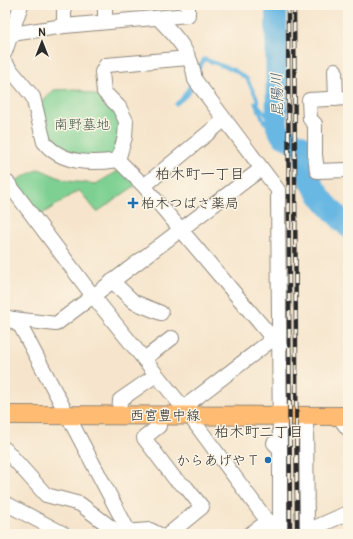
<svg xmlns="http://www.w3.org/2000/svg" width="353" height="539" viewBox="0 0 353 539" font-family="Pangolin,'Klee One',sans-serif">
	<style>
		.green { fill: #7dd092; stroke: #547e5e }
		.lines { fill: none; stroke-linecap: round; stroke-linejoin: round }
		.stream { stroke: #69b8e3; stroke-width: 3.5 }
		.river { stroke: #69b8e3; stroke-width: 22 }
		.minor-casing { stroke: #90887c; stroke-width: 16 }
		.major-casing { stroke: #90887c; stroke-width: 20 }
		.minor { stroke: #fff; stroke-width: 14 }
		.major { stroke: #ffbb71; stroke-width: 18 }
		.rail-casing { stroke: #2b2b2b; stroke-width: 4.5 }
		.rail { stroke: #fcf5e5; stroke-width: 3; stroke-dasharray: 9; stroke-linecap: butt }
		.poi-dot { fill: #1f6fb2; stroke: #fcf5e5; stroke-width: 1.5 }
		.labels { text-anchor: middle; stroke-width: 3; stroke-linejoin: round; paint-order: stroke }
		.park-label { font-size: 14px; fill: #445d4a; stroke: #fcf5e5 }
		.poi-label { font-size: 14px; fill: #2b2b2b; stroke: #fcf5e5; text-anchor: start }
		.street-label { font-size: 14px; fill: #2b2b2b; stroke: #fcf5e5 }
		.water-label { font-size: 15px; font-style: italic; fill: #415c6b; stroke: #fcf5e5 }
		.neighbourhood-label { font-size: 15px; fill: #2b2b2b; stroke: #fcf5e5 }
	</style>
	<rect width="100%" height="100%" fill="#fcf5e5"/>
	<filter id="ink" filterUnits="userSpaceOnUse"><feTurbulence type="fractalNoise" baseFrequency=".025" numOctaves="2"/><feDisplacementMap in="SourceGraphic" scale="8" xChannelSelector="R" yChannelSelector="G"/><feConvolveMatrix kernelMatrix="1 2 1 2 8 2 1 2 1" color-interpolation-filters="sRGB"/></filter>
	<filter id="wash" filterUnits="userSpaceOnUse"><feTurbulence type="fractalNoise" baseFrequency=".012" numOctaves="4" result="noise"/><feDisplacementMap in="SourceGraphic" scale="16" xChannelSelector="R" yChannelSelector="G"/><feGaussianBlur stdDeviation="0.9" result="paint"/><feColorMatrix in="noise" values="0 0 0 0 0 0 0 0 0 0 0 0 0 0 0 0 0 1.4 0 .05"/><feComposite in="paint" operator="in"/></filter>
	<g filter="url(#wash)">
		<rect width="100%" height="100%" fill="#f6e5cc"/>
		<g class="green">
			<path d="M76,89L102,97L120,116L119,138L114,156C64,159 51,153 40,103L54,90Z"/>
			<polygon points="39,169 67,181 96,184 121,169 136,185 97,212 79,190 39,216 15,181"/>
		</g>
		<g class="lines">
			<g class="stream">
				<polyline points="198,71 204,59 234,70 247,79 257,98 258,105 269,118 264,121 274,133 282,136"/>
				<polyline points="182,99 192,82"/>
				<polyline points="255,103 264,121"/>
				<polyline points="176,104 188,94 191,90"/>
			</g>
			<path class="river" d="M276,5L277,127L282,136L303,146C308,155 305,167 309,177C316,195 335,213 348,227"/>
		</g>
	</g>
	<g filter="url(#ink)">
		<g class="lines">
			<defs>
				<g id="minor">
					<polyline points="64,5 64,26"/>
					<polyline points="105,5 105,22"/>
					<path d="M158,18C176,36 192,53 195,80L278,190L280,449"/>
					<polyline points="12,34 64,26 188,15 188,5"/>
					<polyline points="5,52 21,5"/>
					<path d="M5,63L33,97L44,142C61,164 93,164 118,160L144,186L280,347"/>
					<polyline points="335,70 336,99"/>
					<polyline points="348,98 309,100 310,119 315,124 315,155 317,171 348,170"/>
					<polyline points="118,160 125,137 126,121 119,107 104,92 102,72 106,65 189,58"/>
					<polyline points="8,183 93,296 189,415 277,534"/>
					<polyline points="144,186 224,120"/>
					<polyline points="112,281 134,302 161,313"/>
					<polyline points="5,318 56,324 261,169"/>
					<polyline points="9,318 21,327 130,534"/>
					<polyline points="144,359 172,338"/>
					<polyline points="183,408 273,339"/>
					<polyline points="158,415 159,426 144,438 175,479 186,487 202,507 169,534"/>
					<polyline points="119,416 120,400 156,375"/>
					<polyline points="306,416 307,534"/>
					<polyline points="338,416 348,429"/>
					<polyline points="274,443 280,449 280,534"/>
					<polyline points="5,449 46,495 80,504 113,529 123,532 150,530 158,534"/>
					<polyline points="5,503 64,534"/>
					<polyline points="307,531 348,513"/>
					<polyline points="250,534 267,522"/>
				</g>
				<polyline id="major" points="5,415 348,416"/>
			</defs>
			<use href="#minor" class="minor-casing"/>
			<use href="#major" class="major-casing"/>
			<use href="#minor" class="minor"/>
			<use href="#major" class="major"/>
			<defs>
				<g id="rail">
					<polyline points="288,5 290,534"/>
					<polyline points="294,5 297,534"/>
				</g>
			</defs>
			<use href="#rail" class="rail-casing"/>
			<use href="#rail" class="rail"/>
		</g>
	</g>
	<g class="poi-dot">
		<path d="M131 197h4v4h4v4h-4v4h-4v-4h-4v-4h4z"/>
		<circle cx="268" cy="460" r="4"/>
	</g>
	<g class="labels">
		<g class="park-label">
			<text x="82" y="129">南野墓地</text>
		</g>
		<g class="poi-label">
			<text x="141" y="208">柏木つばさ薬局</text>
			<text x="260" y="465" text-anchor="end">からあげやＴ</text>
		</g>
		<g class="street-label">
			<text x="165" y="420">西宮豊中線</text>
		</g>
		<g class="water-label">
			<text transform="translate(277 95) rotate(-91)" y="5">昆陽川</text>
		</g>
		<g class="neighbourhood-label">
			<text x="200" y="179">柏木町一丁目</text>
			<text x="259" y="437">柏木町二丁目</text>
		</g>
	</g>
	<rect width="353" height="539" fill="none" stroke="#fcf5e5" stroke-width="20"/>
	<g transform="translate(42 42)" stroke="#fcf5e5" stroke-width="3" paint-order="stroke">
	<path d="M0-3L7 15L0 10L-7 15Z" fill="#2b2b2b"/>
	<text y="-6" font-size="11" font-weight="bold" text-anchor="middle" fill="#2b2b2b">N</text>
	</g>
</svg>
